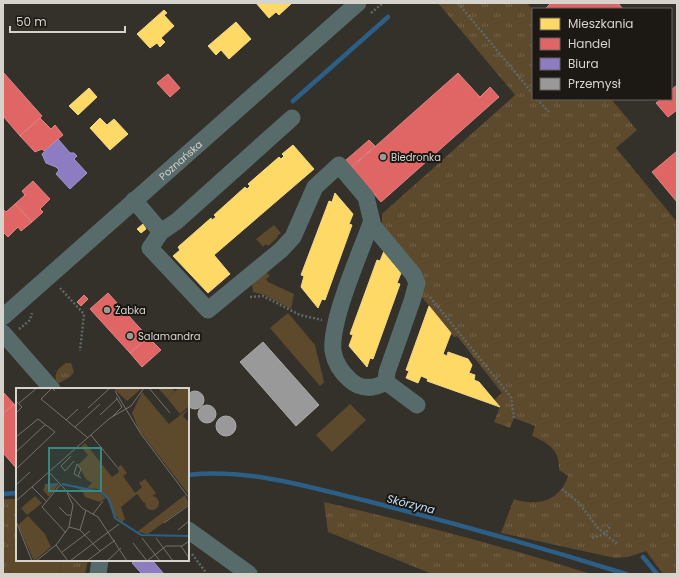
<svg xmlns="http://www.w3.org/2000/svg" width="680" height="577" viewBox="0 0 680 577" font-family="Poppins,sans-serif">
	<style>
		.grass { fill: url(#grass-tufts) }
		.green { fill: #5d4a2d }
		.homes { fill: #ffd966; stroke: #f3d785 }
		.shops { fill: #e06666; stroke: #dd8685 }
		.offices { fill: #8e7cc3; stroke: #a496c6 }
		.industry { fill: #999; stroke: #abaaa8 }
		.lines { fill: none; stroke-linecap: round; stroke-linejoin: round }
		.stream { stroke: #2c5f86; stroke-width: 4.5 }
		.path { stroke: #5e6968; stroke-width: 2.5; stroke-dasharray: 2 2; stroke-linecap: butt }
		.minor { stroke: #576b6b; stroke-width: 17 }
		.poi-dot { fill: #9d9993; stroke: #1c1915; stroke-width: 1.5 }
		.labels { text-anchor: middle; stroke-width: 4; stroke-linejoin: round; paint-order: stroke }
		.poi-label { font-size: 10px; fill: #d6d2cc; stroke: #1c1915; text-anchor: start }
		.street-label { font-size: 10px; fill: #d6d2cc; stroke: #1c1915 }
		.water-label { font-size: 11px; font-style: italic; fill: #c5e3fe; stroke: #1c1915 }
		.inset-river { fill: none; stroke: #2c5f86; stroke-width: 2 }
		.inset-road { fill: none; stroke: #75716b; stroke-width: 1 }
		.view { fill: #378881; fill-opacity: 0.15; stroke: #378881; stroke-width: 2 }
		.inset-edge { fill: none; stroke: #d6d2cc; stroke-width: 2 }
	</style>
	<defs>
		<pattern id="grass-tufts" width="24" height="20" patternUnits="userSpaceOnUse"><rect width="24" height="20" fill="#5d4a2d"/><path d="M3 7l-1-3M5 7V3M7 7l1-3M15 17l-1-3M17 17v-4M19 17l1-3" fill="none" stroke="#74634a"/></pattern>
	</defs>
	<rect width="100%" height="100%" fill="#34302a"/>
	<g class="grass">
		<path d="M438,3H527L533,10V99H611L637,130L616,148L677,222V574H663L646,551L628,557L615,558L501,533L514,499C537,507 560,501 568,476L559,470C560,451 549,443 532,436L535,426L514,418L510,428L494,422L500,407L494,400L502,393L457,336L454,337L421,296L382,226V214L515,95Z"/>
		<path d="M66,363H71L74,372L70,377L59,383L56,381C54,372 59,368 66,363Z"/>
		<polygon points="3,499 17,499 17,546 13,549 9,573 11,574 3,574"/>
		<path d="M324,502C414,523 503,546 591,574H432L328,532Z"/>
		<polygon points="62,560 88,560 85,574 59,574"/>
	</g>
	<g class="green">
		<polygon points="274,225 281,233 277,236 278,237 268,246 266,244 263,247 256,239"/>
		<polygon points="265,271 270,276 266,279 268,282 294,294 291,309 264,295 253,292 252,283"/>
		<polygon points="288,313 315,345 324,382 320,386 270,328"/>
		<polygon points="350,404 366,420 332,452 316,435"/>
		<path d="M17,546V560H62L59,574H11C2,565 8,552 17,546Z"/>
	</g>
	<g class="homes">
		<polygon points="256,3 292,3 279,15 276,12 269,18"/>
		<polygon points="164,10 167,13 164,15 174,26 161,38 165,42 160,47 157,43 150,48 137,34"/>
		<polygon points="236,22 251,39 229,59 221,50 216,55 208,46"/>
		<polygon points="89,88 97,97 78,115 69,106"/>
		<polygon points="100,118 107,125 114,119 128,134 110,150 90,128"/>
		<polygon points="293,145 314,169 214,255 230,274 208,293 173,256 180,250 178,247 211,218 212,220 216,217 214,215 245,187 247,189 250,186 248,184 279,157 281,159 284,156 282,154"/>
		<polygon points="335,193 353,214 349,224 352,225 325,300 322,299 318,308 301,287 304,276 301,275 329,201 332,202"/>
		<polygon points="143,224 146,229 141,233 137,229"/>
		<polygon points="384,251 401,273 397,283 400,284 373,359 370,358 367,367 349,346 353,335 350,334 377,260 380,261"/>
		<polygon points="429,306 451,333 443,354 447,356 448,352 468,359 472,365 469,373 475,375 474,380 479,382 500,407 427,381 428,379 421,376 418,383 406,378 409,371 406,370"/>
	</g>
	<g class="shops">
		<polygon points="551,3 618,3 623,9 545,9"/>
		<polygon points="3,72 42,116 20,136 3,116"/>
		<polygon points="458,73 480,97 490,87 499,97 381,202 351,168"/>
		<polygon points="168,74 180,88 170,97 157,83"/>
		<polygon points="677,85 677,110 668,117 656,103 661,99 671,99 671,90"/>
		<polygon points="40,118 51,129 55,125 63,135 44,151 42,149 35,152 20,136"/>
		<polygon points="369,140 375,146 351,167 346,160"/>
		<polygon points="677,151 677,202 652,172"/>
		<polygon points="33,181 50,199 40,209 43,212 32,222 15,204 25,195 22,191"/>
		<polygon points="15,204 32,222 21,231 18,227 8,237 3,232 3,209 6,212"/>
		<polygon points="108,293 148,337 130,353 90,309"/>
		<polygon points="84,295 88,299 81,306 77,302"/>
		<polygon points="148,337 161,350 142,367 130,353"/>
		<polygon points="3,392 14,404 3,414"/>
		<polygon points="14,404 17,406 17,469 3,453 3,414"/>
	</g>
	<g class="offices">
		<polygon points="58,139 70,153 74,153 77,156 74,159 87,173 70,189 56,174 59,170 56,167 46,163 42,154"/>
		<polygon points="135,560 152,560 164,574 142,574 132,563"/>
	</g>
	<g class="industry">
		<polygon points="263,342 319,405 296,426 240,362"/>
		<circle cx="195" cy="400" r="9"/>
		<circle cx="207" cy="414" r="9"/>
		<circle cx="226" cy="426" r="10"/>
	</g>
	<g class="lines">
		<g class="stream">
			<polyline points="293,101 388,17"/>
			<path d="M188,475C248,468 309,487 367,501C454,523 540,547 626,574"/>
			<polyline points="3,494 17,493"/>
			<polyline points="643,557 657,574"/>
		</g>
		<g class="path">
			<polyline points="458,3 533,94"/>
			<polyline points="371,13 383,3"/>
			<polyline points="537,99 549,112"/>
			<polyline points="60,288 84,314 80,351"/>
			<polyline points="250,297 263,296 300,315 322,320"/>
			<polyline points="430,297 511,397 514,418"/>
			<polyline points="19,329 30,320 32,313"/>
			<polyline points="562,489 579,503 597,527 617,544"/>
			<polyline points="592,538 605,534 611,525"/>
			<polyline points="192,554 207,574"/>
		</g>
		<g class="minor">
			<polyline points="292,118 177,221 161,232 150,248 208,310 281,250 293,237 315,187 339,165 366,197 373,226 413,274 417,283 412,301 387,372 386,382 417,405"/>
			<polyline points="134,200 161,232"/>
			<path d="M371,223C360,254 330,320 333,351C335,363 341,372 350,380C361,390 374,389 386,382"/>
			<path id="s1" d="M3,317L358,3"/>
			<polyline points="3,333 52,389"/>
			<polyline points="188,530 249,574"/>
			<polyline points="98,574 100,560"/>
		</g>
	</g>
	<g class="poi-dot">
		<circle cx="383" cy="157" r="4"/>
		<circle cx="107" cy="310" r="4"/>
		<circle cx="130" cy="336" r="4"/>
	</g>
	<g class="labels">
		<g class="poi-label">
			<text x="391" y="161">Biedronka</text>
			<text x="115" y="314">Żabka</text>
			<text x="138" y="340">Salamandra</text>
		</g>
		<g class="street-label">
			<text dy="4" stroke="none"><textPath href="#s1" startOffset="237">Poznańska</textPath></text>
		</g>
		<g class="water-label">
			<text transform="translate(411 504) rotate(14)" y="4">Skórzyna</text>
		</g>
	</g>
	<g transform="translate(16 388)">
		<rect width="173" height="173" fill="#34302a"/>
		<path d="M142,0H156L159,3L151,10ZM69,55L96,89L103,84L101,80L105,77L111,85L107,88L119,105L126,99L123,95L129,91L140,105L128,115L121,106L105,119L109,131L106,134L97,126L90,108L82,101L71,100L76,95L70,91L62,77L72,67L65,59ZM29,97H42L33,109L27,102ZM58,97L84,105L90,110L84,114L69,109L66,103ZM169,107L173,116L132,146L121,144Z" fill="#5d4a2d"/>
		<path d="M97,0H126L111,13ZM126,4L153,36L173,20L167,28L171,33L173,30V107L123,42L116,25Z" fill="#5d4a2d"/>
		<path d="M12,128L29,146L35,159L18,173L2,137Z" fill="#5d4a2d"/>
		<path d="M163,0H173V18L164,26L151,10ZM19,108L26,115L11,127L5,120ZM129 115a7 7 0 1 1 14 0a7 7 0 1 1-14 0Z" fill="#5d4a2d"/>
		<path class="inset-river" d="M46,96L85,104L93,111L99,130L125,147L173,148M29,97L42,96"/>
		<path class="inset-road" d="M133,0L154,25M39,3L36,0L25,11L72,50M99,3L125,46L173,110M0,13L6,19L0,25M3,15L21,0M72,20L94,0M84,27L101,11M96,29L106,19L100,9M50,32L62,21M59,39L84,16M75,47L101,79M0,49L22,31L39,44L0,81M0,64L29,37M55,68L45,78L49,83L58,73M61,76L65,81L62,88L65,90M61,76L58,86L62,88M33,84L66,120L82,129L111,173M0,97L14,84M44,97L26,119L50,145M16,99L30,113M0,113L94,30L115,18L128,0M43,119L51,127H55M77,126L87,113M0,133L16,173M148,135L173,117M53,139L64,142L84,163M64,142L70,122M162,142L173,133M126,150L144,173M140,150L157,173M117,155L131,173M40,157L52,173M165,158L173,170M46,164L74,143M20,173L40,157L53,139L57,117L51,105M54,173L103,136M71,173L99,152M91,173L105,160M131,173L150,158H166L173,153"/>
		<path class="view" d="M33,60H85V103H33Z"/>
		<rect width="173" height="173" class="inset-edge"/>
	</g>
	<rect width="680" height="577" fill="none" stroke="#d6d2cc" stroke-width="8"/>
	<rect x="532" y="8" width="140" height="92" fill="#1c1915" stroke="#66635e"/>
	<rect x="540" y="18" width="20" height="12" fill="#ffd966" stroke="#66635e"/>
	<text x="568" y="28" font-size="12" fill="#d6d2cc">Mieszkania</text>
	<rect x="540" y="38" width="20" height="12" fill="#e06666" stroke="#66635e"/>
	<text x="568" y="48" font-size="12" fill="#d6d2cc">Handel</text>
	<rect x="540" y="58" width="20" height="12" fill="#8e7cc3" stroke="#66635e"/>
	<text x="568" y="68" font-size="12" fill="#d6d2cc">Biura</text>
	<rect x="540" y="78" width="20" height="12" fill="#999999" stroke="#66635e"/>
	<text x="568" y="88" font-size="12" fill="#d6d2cc">Przemysł</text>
	<path d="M10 26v6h115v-6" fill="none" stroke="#d6d2cc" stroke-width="2"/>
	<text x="16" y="26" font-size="12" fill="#d6d2cc" stroke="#1c1915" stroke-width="3" paint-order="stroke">50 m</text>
</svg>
